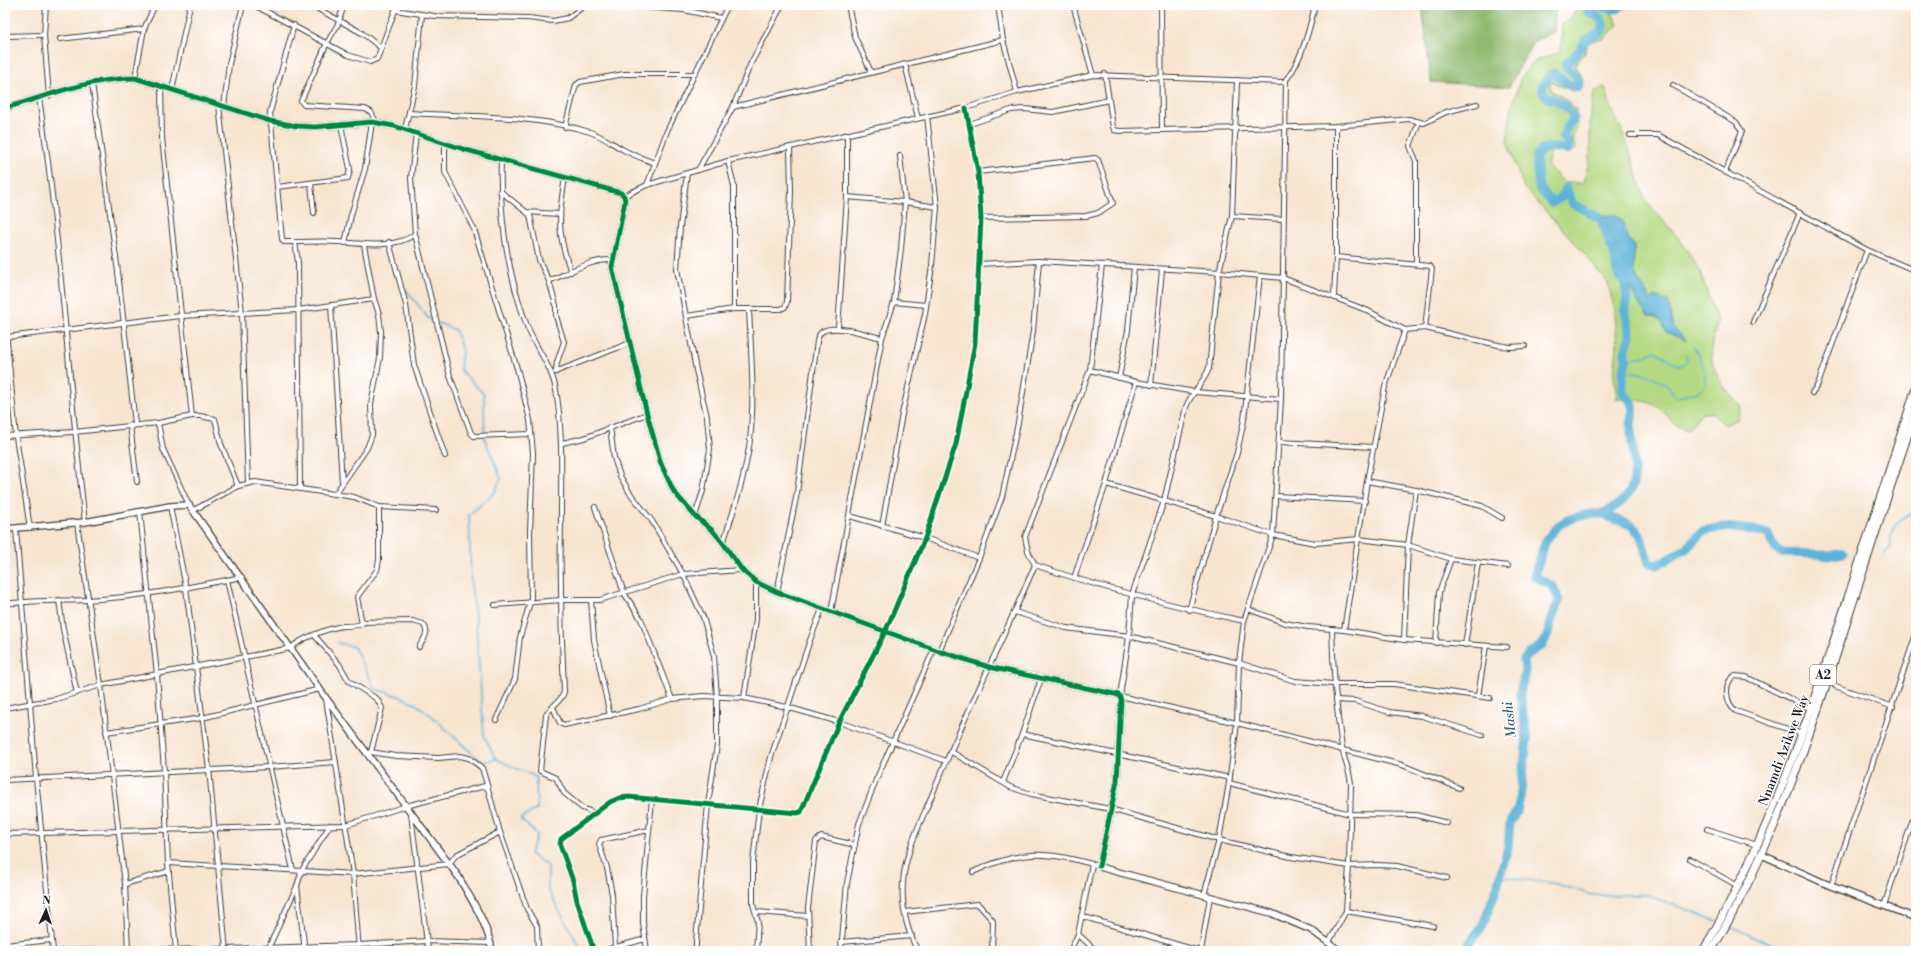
<svg xmlns="http://www.w3.org/2000/svg" width="1921" height="956" viewBox="0 0 1921 956" font-family="'Libre Bodoni',serif">
	<style>
		.green { fill: #b4d982; stroke: #687a4f }
		.forest { fill: #8fb970; stroke: #566a46 }
		.water { fill: #5bb2d8; stroke: #3c677a }
		.lines { fill: none; stroke-linecap: round; stroke-linejoin: round }
		.stream { stroke: #5bb2d8; stroke-width: 1.5 }
		.river { stroke: #5bb2d8; stroke-width: 9 }
		.street-casing { stroke: #3d3a37; stroke-width: 6 }
		.secondary-casing { stroke: #3d3a37; stroke-width: 8 }
		.highway-casing { stroke: #3d3a37; stroke-width: 9 }
		.street { stroke: #fff; stroke-width: 4 }
		.secondary { stroke: #fff; stroke-width: 5.5 }
		.highway { stroke: #fff; stroke-width: 7 }
		.cycleway-casing { stroke: #fff; stroke-width: 8 }
		.cycleway { stroke: #00873e; stroke-width: 5 }
		.labels { text-anchor: middle; stroke-width: 3; stroke-linejoin: round; paint-order: stroke }
		.shield { fill: #fff; stroke: #606060; stroke-width: 1 }
		.shield-label { font-size: 12px; font-weight: bold; fill: #1c1c1c }
		.street-label { font-size: 13px; fill: #1c1c1c; stroke: #fff }
		.water-label { font-size: 14px; font-style: italic; fill: #386071; stroke: #fff }
	</style>
	<rect width="100%" height="100%" fill="#fff"/>
	<filter id="ink" filterUnits="userSpaceOnUse"><feTurbulence type="fractalNoise" baseFrequency=".025" numOctaves="2"/><feDisplacementMap in="SourceGraphic" scale="8" xChannelSelector="R" yChannelSelector="G"/><feConvolveMatrix kernelMatrix="1 2 1 2 8 2 1 2 1" color-interpolation-filters="sRGB"/></filter>
	<filter id="wash" filterUnits="userSpaceOnUse"><feTurbulence type="fractalNoise" baseFrequency=".012" numOctaves="4" result="noise"/><feDisplacementMap in="SourceGraphic" scale="16" xChannelSelector="R" yChannelSelector="G"/><feGaussianBlur stdDeviation="0.9" result="paint"/><feColorMatrix in="noise" values="0 0 0 0 0 0 0 0 0 0 0 0 0 0 0 0 0 1.4 0 .05"/><feComposite in="paint" operator="in"/></filter>
	<g filter="url(#wash)">
		<rect width="100%" height="100%" fill="#f7e5d0"/>
		<path class="green" d="M1579,5H1608L1618,25L1604,39L1589,41L1584,55L1574,65L1581,74L1583,88L1572,91L1550,81L1551,91L1561,96L1576,109L1577,127L1572,137L1576,149L1569,154L1551,151L1547,165L1565,183H1584L1590,157V122L1594,92L1605,87L1611,108L1625,137L1645,200L1681,241L1699,269L1718,323C1702,358 1716,381 1741,406L1737,420L1724,425L1712,413H1701L1688,430C1669,425 1671,416 1658,407C1646,399 1631,400 1617,399L1614,376L1617,346L1615,312L1608,283L1578,246L1524,188L1507,141L1512,106L1521,77L1535,61L1561,52L1562,24L1570,19Z"/>
		<polygon class="forest" points="1422,5 1556,5 1554,32 1534,41 1509,87 1431,82"/>
		<path class="water" d="M1616,215L1622,221L1629,239L1634,246V269L1637,278L1651,300L1654,296L1668,301L1673,327L1687,341L1666,332C1662,321 1659,316 1648,316L1639,304L1626,280L1618,271L1616,248L1602,216Z"/>
		<g class="lines">
			<g class="stream">
				<polyline points="405,288 428,318 435,322"/>
				<polyline points="439,323 455,330 462,350 460,370 484,394 485,440 501,478 495,492 469,515 471,584 476,624 484,736 496,759 536,777 537,809 520,819 537,834 530,854 548,866 548,890 578,944 585,951"/>
				<polyline points="1627,359 1646,356 1655,351 1680,366 1687,362 1686,354"/>
				<path d="M1629,372C1647,372 1669,381 1676,398L1697,392L1705,386C1705,370 1703,360 1693,347"/>
				<path d="M1885,553L1891,547C1888,529 1901,518 1916,511"/>
				<path d="M338,643L354,647L375,689C394,694 413,700 428,713C448,729 463,748 484,762L496,759"/>
				<polyline points="1500,876 1557,884 1593,895 1647,895 1717,921"/>
				<polyline points="1727,925 1788,951"/>
			</g>
			<g class="river">
				<path d="M1601,514C1645,495 1634,470 1631,432C1630,412 1641,408 1623,393V373L1627,359L1625,353L1630,335L1625,310L1627,298L1625,284L1617,272L1616,261L1601,219L1573,204L1566,188L1560,198L1552,203L1539,188L1536,156L1541,151L1548,147L1568,149L1569,144L1563,136C1564,129 1570,125 1574,118C1570,109 1562,103 1553,99C1551,99 1548,98 1547,97C1537,90 1546,78 1553,73C1563,78 1566,86 1578,87L1579,80L1575,74L1567,69L1565,64L1578,52L1586,40L1601,32L1604,27L1601,19L1588,12L1589,6L1617,9L1623,5"/>
				<polyline points="1464,951 1483,925 1497,887 1508,847 1510,822 1517,811 1520,798 1527,739 1520,694 1525,671 1524,660 1531,652 1542,645 1548,634 1551,621 1559,600 1553,586 1534,576 1546,540 1559,525 1572,518 1588,514 1601,514 1631,525 1640,534 1649,563 1657,565 1686,549 1703,531 1723,527 1753,530 1768,534 1775,548 1782,553 1819,554 1828,556 1843,553"/>
			</g>
		</g>
	</g>
	<g filter="url(#ink)">
		<g class="lines">
			<defs>
				<g id="street">
					<polyline points="46,5 44,35 49,96"/>
					<polyline points="254,5 348,55 370,62 377,59 397,5"/>
					<polyline points="311,5 362,33 381,48"/>
					<polyline points="344,5 338,24 327,43 301,101 304,105 365,109 371,112 376,122"/>
					<polyline points="616,5 684,10 721,18"/>
					<polyline points="848,5 855,37 871,72"/>
					<polyline points="904,5 912,5"/>
					<polyline points="998,5 1003,40 1017,92"/>
					<polyline points="1073,5 1093,75"/>
					<polyline points="1161,5 1162,130"/>
					<polyline points="395,10 434,16 528,18 553,21 568,18 585,5"/>
					<polyline points="294,25 270,112 282,239 284,242 295,242 298,262 300,489"/>
					<polyline points="5,36 44,35"/>
					<polyline points="60,39 144,29"/>
					<polyline points="905,64 918,118"/>
					<polyline points="1105,74 1113,127 1114,130 1120,131 1336,126 1409,119 1424,123 1446,112 1477,104"/>
					<polyline points="135,78 144,29 155,5"/>
					<path d="M1237,80L1232,216L1219,272L1209,368C1204,383 1191,393 1186,407L1164,501L1132,595L1129,636L1120,696L1237,723L1402,765L1459,788"/>
					<polyline points="92,83 118,272 135,424"/>
					<polyline points="1673,85 1736,122 1742,131 1725,172"/>
					<polyline points="161,87 162,138 192,416"/>
					<polyline points="172,90 190,5"/>
					<path d="M39,98C61,239 68,381 85,522"/>
					<polyline points="219,105 242,313 248,483"/>
					<polyline points="224,107 229,64 243,5"/>
					<polyline points="733,107 1003,40"/>
					<path d="M409,113C469,117 532,114 590,132C602,136 611,143 622,149C632,155 644,159 655,163"/>
					<polyline points="970,124 1011,110 1024,109 1053,112 1109,100"/>
					<polyline points="565,127 576,85 580,82 624,74 694,74"/>
					<polyline points="405,129 415,86 422,15"/>
					<polyline points="416,133 411,178 415,234 450,376 471,433 474,436 531,434"/>
					<polyline points="1630,135 1658,135 1867,250 1916,271"/>
					<polyline points="445,143 445,172 474,229 518,372 530,420 533,453 530,532 531,599 520,637 515,679 496,720"/>
					<path d="M501,160C499,217 507,272 527,326C535,348 552,366 556,390C563,431 561,472 561,514C560,573 561,633 564,692C561,703 550,706 546,715L540,771L556,778L564,793L582,808L595,813"/>
					<polyline points="728,161 734,186 734,309"/>
					<polyline points="698,170 733,107 751,63 782,5"/>
					<polyline points="978,172 1095,158 1098,160 1113,203 1098,213 1086,216 981,218"/>
					<polyline points="687,173 680,227 677,269 696,370 707,417 710,449 703,491 695,516"/>
					<path d="M565,178C558,217 557,234 571,272"/>
					<polyline points="311,184 314,213"/>
					<polyline points="647,185 667,131 728,5"/>
					<polyline points="277,187 348,178 350,169 341,125"/>
					<polyline points="500,191 530,215 539,260 549,281 556,305 556,316 564,342 557,362 556,372"/>
					<path d="M624,196L647,185L728,161L966,108L1017,92L1093,75L1284,82C1301,64 1310,28 1315,5"/>
					<polyline points="847,197 905,202 937,207"/>
					<polyline points="527,212 559,214"/>
					<polyline points="1232,216 1283,219"/>
					<path d="M295,242C309,242 324,241 339,242C361,244 396,249 415,234"/>
					<polyline points="389,242 406,305 414,365 445,456"/>
					<polyline points="345,243 351,215 365,169 372,122"/>
					<polyline points="1336,257 1430,266 1432,269 1425,328"/>
					<polyline points="978,264 1039,261 1219,272 1283,278 1366,310 1405,330 1425,328 1498,345 1510,347 1525,346"/>
					<polyline points="1416,264 1416,161 1410,146 1419,122"/>
					<path d="M1102,265L1090,370L1025,537L1028,551L1035,565C1104,589 1173,606 1244,621"/>
					<path d="M549,281C569,273 590,259 613,260"/>
					<polyline points="1334,296 1336,257 1336,126"/>
					<polyline points="894,302 926,305"/>
					<polyline points="331,305 342,482"/>
					<polyline points="686,316 734,309 781,309 785,307 787,302 791,191 790,147"/>
					<polyline points="5,321 16,437 30,528"/>
					<polyline points="1753,322 1800,213"/>
					<polyline points="838,328 847,197 847,134"/>
					<polyline points="7,337 180,316 298,310 374,299"/>
					<polyline points="1090,370 1136,382 1195,392 1281,399"/>
					<polyline points="555,372 630,343"/>
					<polyline points="1119,378 1128,330 1134,267"/>
					<polyline points="1151,385 1162,270"/>
					<polyline points="1812,393 1818,384 1867,250"/>
					<polyline points="158,423 163,449 189,505"/>
					<polyline points="130,425 137,482"/>
					<polyline points="610,427 614,458 620,476 630,493 652,521 683,574 703,617 714,656 717,697 717,745 708,804 696,942 696,951"/>
					<polyline points="5,436 74,432 158,423 192,416 200,416 215,419 221,444 238,486"/>
					<polyline points="1279,442 1374,447"/>
					<polyline points="562,443 584,438 647,414"/>
					<polyline points="1367,481 1416,490 1482,506 1502,518"/>
					<polyline points="1106,484 1216,516 1273,535 1315,543 1359,539 1408,545 1451,559 1508,566"/>
					<polyline points="335,494 367,448 372,435 371,404 380,358 381,332 379,314 374,299 364,245"/>
					<polyline points="1276,496 1365,501"/>
					<polyline points="170,506 186,588 209,769 226,951"/>
					<polyline points="595,507 624,593 641,619 672,699"/>
					<polyline points="194,510 238,486 255,482 354,497 379,507 436,510"/>
					<polyline points="140,512 157,675 164,771 168,863 176,951"/>
					<polyline points="850,516 925,538 979,558"/>
					<polyline points="77,523 101,685 125,884 128,951"/>
					<polyline points="882,526 902,414 925,314 932,265 937,207 927,116"/>
					<polyline points="16,529 36,778 53,951"/>
					<path d="M723,543C734,511 746,473 750,440C755,396 751,353 749,309"/>
					<polyline points="1074,578 1106,484 1136,382"/>
					<polyline points="227,580 293,870"/>
					<path d="M777,592L797,493L817,341C818,337 819,333 823,331C837,324 868,335 882,338"/>
					<polyline points="59,600 63,629 77,693"/>
					<polyline points="591,600 594,640 610,716"/>
					<path d="M5,604C32,600 60,601 87,600C140,597 191,587 242,577"/>
					<polyline points="495,605 561,600 600,600 683,574 742,570"/>
					<polyline points="1248,609 1285,623 1308,627 1344,630 1404,640 1507,647"/>
					<polyline points="1189,610 1216,516 1237,453 1244,420 1260,276"/>
					<polyline points="831,612 882,338 894,302 901,249 905,202 900,156"/>
					<polyline points="1015,612 1066,628 1129,636 1239,663 1295,681 1333,684 1394,684 1490,698"/>
					<path d="M362,622L413,621L423,624C430,632 424,639 419,647"/>
					<polyline points="1344,630 1367,481 1385,387 1405,330"/>
					<polyline points="315,636 339,664 349,681 377,699 382,708 371,752"/>
					<polyline points="1404,640 1408,545 1416,490"/>
					<polyline points="1436,643 1439,592 1451,559"/>
					<polyline points="1465,645 1478,563"/>
					<polyline points="939,651 979,558 1002,497 1018,423 1033,331 1039,261"/>
					<polyline points="1835,686 1893,707"/>
					<polyline points="1478,696 1486,646"/>
					<polyline points="744,698 756,619 756,582"/>
					<polyline points="326,699 353,874 359,951"/>
					<polyline points="1336,700 1355,701 1389,712 1422,716 1482,735"/>
					<polyline points="553,707 560,723 564,725 639,709 672,699 703,696 744,698 787,707 839,722 946,761"/>
					<path d="M5,708L56,699L101,685L291,648C301,638 329,628 343,626C349,626 356,626 362,624L357,597L377,570L379,560V507"/>
					<polyline points="106,732 202,718 320,689"/>
					<polyline points="1022,734 1230,778"/>
					<path d="M1802,734L1736,711C1726,704 1723,684 1734,676L1746,677L1811,709"/>
					<polyline points="950,751 1010,787 1031,794 1110,809 1219,840 1291,857 1349,866 1378,865 1397,866 1447,878"/>
					<polyline points="370,752 396,756 438,758 460,756 469,758 482,768 488,788"/>
					<polyline points="5,780 269,767 336,762"/>
					<polyline points="1003,782 1022,734 1041,679"/>
					<polyline points="1229,783 1350,814 1416,815 1447,823"/>
					<polyline points="411,814 428,951"/>
					<polyline points="1707,829 1757,845"/>
					<polyline points="5,834 346,825 406,806 485,786 488,789 500,832 527,909 537,926 538,951"/>
					<polyline points="1690,859 1738,886"/>
					<polyline points="168,863 353,874 449,864 456,855 500,832"/>
					<path d="M973,872C1022,849 1048,851 1099,866"/>
					<polyline points="125,884 169,871"/>
					<polyline points="297,886 305,951"/>
					<polyline points="1831,886 1916,634"/>
					<polyline points="1204,895 1219,840 1229,783 1237,723 1239,663 1244,621 1273,535 1281,399 1286,80"/>
					<polyline points="1884,906 1916,810"/>
					<polyline points="1346,911 1433,926"/>
					<polyline points="757,912 808,916"/>
					<polyline points="905,912 978,904 993,921 992,951"/>
					<polyline points="1081,916 1199,951"/>
					<polyline points="1078,934 1096,951"/>
					<polyline points="841,942 912,936"/>
					<path d="M1329,942L1346,911L1349,866L1351,784C1350,771 1344,760 1342,748C1336,708 1333,669 1332,629"/>
					<polyline points="5,945 51,940"/>
					<polyline points="615,947 612,895 607,868 599,844 601,840 649,830"/>
					<polyline points="62,951 225,949 359,945 427,941 491,943"/>
					<polyline points="267,951 297,886 302,870 330,825"/>
					<polyline points="594,951 577,901 573,881 560,845 561,839 610,802 619,798 629,797 797,813 801,812 839,722 886,630 925,538 956,444 975,343 981,218 978,172 966,108"/>
					<polyline points="602,951 645,939"/>
					<polyline points="647,951 643,923 643,896 652,799"/>
					<polyline points="756,951 758,922 753,904 753,862 759,809 771,757 810,640 822,609"/>
					<polyline points="810,951 808,908 816,841 821,837 855,845"/>
					<polyline points="841,951 847,883 859,824 876,780 934,649"/>
					<path d="M918,951C907,932 901,905 903,884C904,854 921,822 932,795C964,717 1002,642 1035,565"/>
					<polyline points="1070,951 1078,934 1092,864"/>
					<polyline points="1201,951 1210,897"/>
				</g>
				<g id="secondary">
					<path d="M5,108C47,96 91,78 135,78L270,121L297,126L315,127L372,122L394,126L463,149L621,193L624,196L625,201L612,267L647,414L661,464L674,492L695,516L713,531L723,543L742,570L756,582L777,592L939,651L989,667L1119,695L1121,700L1117,781L1099,866L1103,868L1271,913L1311,930L1340,951"/>
					<path d="M5,529L85,522L170,506L189,505L326,698L458,876C471,899 488,924 492,951"/>
					<polyline points="1760,854 1831,886 1916,918"/>
				</g>
				<g id="highway">
					<path d="M1703,951C1765,845 1805,730 1843,613C1867,538 1892,463 1916,388"/>
					<path d="M1711,951C1770,854 1807,744 1842,637C1866,561 1891,485 1916,410"/>
				</g>
			</defs>
			<use href="#street" class="street-casing"/>
			<use href="#secondary" class="secondary-casing"/>
			<use href="#highway" class="highway-casing"/>
			<use href="#street" class="street"/>
			<use href="#secondary" class="secondary"/>
			<use href="#highway" class="highway"/>
			<defs>
				<g id="cycleway">
					<path d="M5,108C47,96 91,78 135,78L270,121L297,126L315,127L372,122L394,126L463,149L621,193L624,196L625,201L612,267L647,414L661,464L674,492L695,516L713,531L723,543L742,570L756,582L777,592L939,651L989,667L1119,695L1121,700L1117,781L1099,866"/>
					<polyline points="594,951 577,901 573,881 560,845 561,839 610,802 619,798 629,797 797,813 801,812 839,722 886,630 925,538 956,444 975,343 981,218 978,172 966,108"/>
				</g>
			</defs>
			<use href="#cycleway" class="cycleway-casing"/>
			<use href="#cycleway" class="cycleway"/>
		</g>
	</g>
	<g class="labels">
		<rect class="shield" x="1810" y="665" width="26" height="20" rx="3"/>
		<g class="shield-label">
			<text x="1823" y="679">A2</text>
		</g>
		<g class="street-label">
			<text transform="translate(1783 750) rotate(-69)" y="5">Nnamdi Azikwe Way</text>
		</g>
		<g class="water-label">
			<text transform="translate(1509 720) rotate(-97)" y="5">Mashi</text>
		</g>
	</g>
	<rect width="1921" height="956" fill="none" stroke="#fff" stroke-width="20"/>
	<g transform="translate(46 910) rotate(3)" stroke="#ffffff" stroke-width="3" paint-order="stroke">
	<path d="M0-3L7 15L0 10L-7 15Z" fill="#1c1c1c"/>
	<text y="-6" font-size="11" font-weight="bold" text-anchor="middle" fill="#1c1c1c">N</text>
	</g>
</svg>
